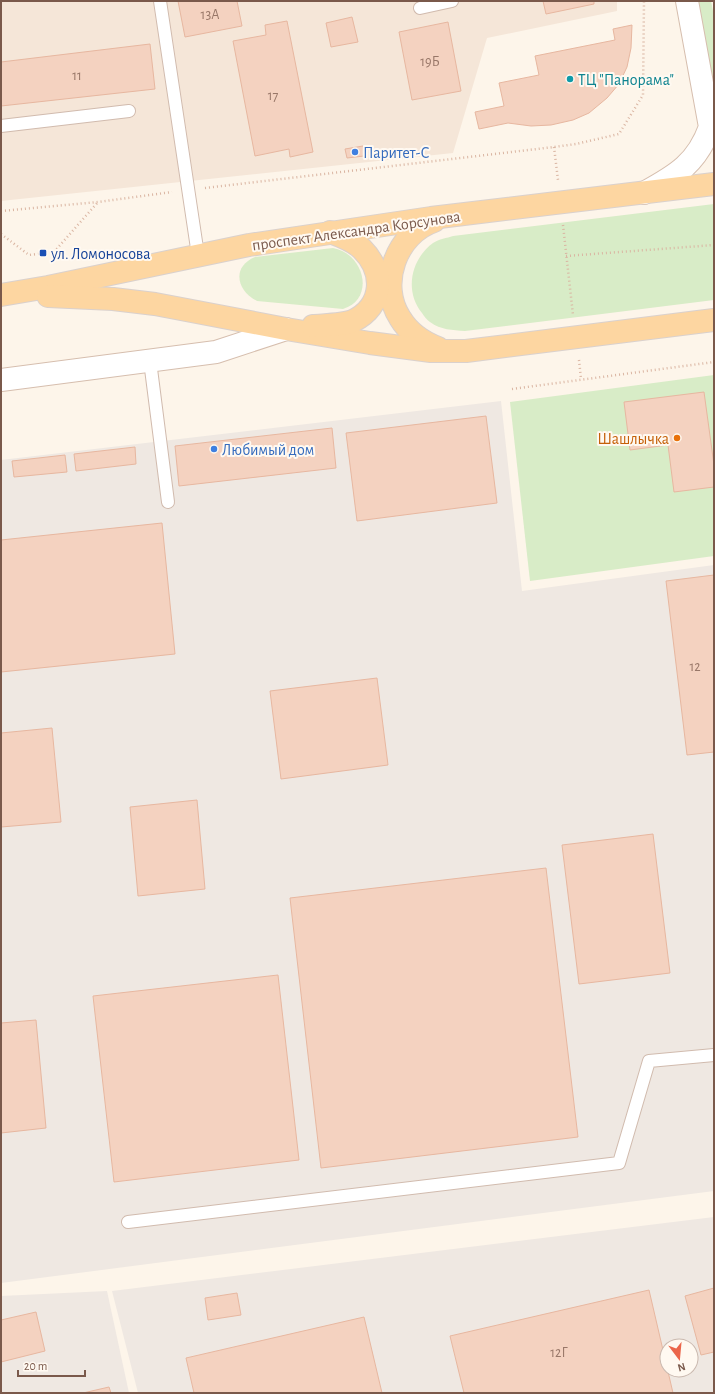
<svg xmlns="http://www.w3.org/2000/svg" width="715" height="1394" viewBox="0 0 715 1394" font-family="'Alegreya Sans',sans-serif">
	<style>
		.residential { fill: #f5e6d8 }
		.industrial { fill: #efe8e2; fill-rule: evenodd }
		.green { fill: #d8ecc7 }
		.building { fill: #f4d2c0; stroke: #e7b7a0 }
		.lines { fill: none; stroke-linecap: round; stroke-linejoin: round }
		.lane-casing { stroke: #d1bbae; stroke-width: 14 }
		.secondary-casing { stroke: #d6beae; stroke-width: 24 }
		.primary-casing { stroke: #dad1cd; stroke-width: 24 }
		.path { stroke: #dab5a2; stroke-width: 2.5; stroke-dasharray: 1 3; stroke-linecap: butt }
		.lane { stroke: #fff; stroke-width: 12 }
		.secondary { stroke: #fff; stroke-width: 22 }
		.primary { stroke: #fdd6a1; stroke-width: 22 }
		.culture-dot { fill: #0f9aa8; stroke: #fff9f1; stroke-width: 1.5 }
		.shop-dot { fill: #3f7fe0; stroke: #fff9f1; stroke-width: 1.5 }
		.transit-dot { fill: #1a4fb4; stroke: #fff9f1; stroke-width: 1.5 }
		.food-dot { fill: #e8710a; stroke: #fff9f1; stroke-width: 1.5 }
		.labels { text-anchor: middle; stroke-width: 4; stroke-linejoin: round; paint-order: stroke }
		.number-label { font-size: 14px; fill: #987768 }
		.culture-label { font-size: 16px; fill: #0d838f; stroke: #fff9f1; text-anchor: start }
		.shop-label { font-size: 16px; fill: #366cbe; stroke: #fff9f1; text-anchor: start }
		.street-label { font-size: 16px; fill: #7a594b; stroke: #fff9f1 }
		.transit-label { font-size: 16px; fill: #164399; stroke: #fff9f1; text-anchor: start }
		.food-label { font-size: 16px; fill: #c56008; stroke: #fff9f1; text-anchor: end }
	</style>
	<rect width="100%" height="100%" fill="#fdf5ea"/>
	<polygon class="residential" points="1,1 617,1 617,11 487,38 453,153 1,201"/>
	<g class="industrial">
		<polygon points="501,401 522,591 714,565 714,1191 1,1283 1,460"/>
		<path d="M714,1217V1393H138L112,1291ZM667,1346H691V1370H667Z"/>
		<polygon points="107,1291 129,1393 1,1393 1,1296"/>
	</g>
	<g class="green">
		<polygon points="698,1 711,1 714,16 714,88"/>
		<path d="M714,204V300L465,331C452,330 441,330 430,322C427,320 424,316 422,313C404,291 411,259 433,243C439,239 447,238 453,236Z"/>
		<path d="M333,248C364,253 376,299 343,309L257,301C237,291 231,267 255,257Z"/>
		<polygon points="714,375 714,556 530,581 510,402"/>
	</g>
	<g class="building">
		<polygon points="178,1 237,1 242,26 185,37"/>
		<polygon points="543,1 594,1 594,4 546,14"/>
		<polygon points="352,17 358,42 331,47 326,23"/>
		<polygon points="287,21 313,152 290,157 289,149 255,156 233,41 266,35 265,25"/>
		<polygon points="448,22 461,91 412,100 399,32"/>
		<polygon points="632,25 631,48 627,67 619,84 607,98 589,113 573,120 551,125 531,126 508,123 479,129 475,112 504,106 499,83 539,75 535,56 615,40 613,29"/>
		<polygon points="150,44 155,89 1,106 1,62"/>
		<polygon points="363,146 364,156 347,158 345,149"/>
		<polygon points="704,392 714,465 714,487 674,492 668,445 630,450 624,402"/>
		<polygon points="486,416 497,503 357,521 346,433"/>
		<polygon points="332,428 336,468 179,486 175,446"/>
		<polygon points="135,447 136,464 76,471 74,454"/>
		<polygon points="65,455 67,472 14,477 12,461"/>
		<polygon points="162,523 175,654 1,672 1,540"/>
		<polygon points="714,575 714,752 687,755 666,581"/>
		<polygon points="377,678 388,765 281,779 270,691"/>
		<polygon points="52,728 61,822 1,827 1,733"/>
		<polygon points="197,800 205,889 138,896 130,807"/>
		<polygon points="653,834 670,973 579,984 562,845"/>
		<polygon points="546,868 578,1137 321,1168 290,898"/>
		<polygon points="278,975 299,1160 114,1182 93,996"/>
		<polygon points="36,1020 46,1128 1,1133 1,1023"/>
		<polygon points="714,1288 714,1352 701,1355 685,1296"/>
		<polygon points="649,1290 673,1393 464,1393 450,1336"/>
		<polygon points="237,1293 241,1315 208,1320 205,1298"/>
		<polygon points="36,1312 45,1351 1,1362 1,1320"/>
		<polygon points="364,1317 382,1393 194,1393 186,1358"/>
		<polygon points="109,1387 111,1393 83,1393"/>
	</g>
	<g class="lines">
		<defs>
			<g id="lane">
				<polyline points="160,1 198,255"/>
				<polyline points="420,8 452,1"/>
				<polyline points="1,126 129,111"/>
				<polyline points="150,361 168,502"/>
				<polyline points="128,1222 619,1163 649,1061 714,1055"/>
			</g>
			<g id="secondary">
				<path d="M644,193C677,175 697,163 710,127L687,1"/>
				<polyline points="1,380 216,352 286,329"/>
			</g>
			<g id="primary">
				<path d="M434,221C396,234 378,284 400,318C409,333 422,342 438,348"/>
				<polyline points="1,295 48,287 249,245 431,218 714,184"/>
				<polyline points="48,296 113,299 155,304 286,329 370,343 431,351 466,351 714,320"/>
				<path d="M313,326C324,325 343,325 353,321C384,306 385,272 362,249C353,240 341,236 330,232"/>
			</g>
		</defs>
		<use href="#lane" class="lane-casing"/>
		<use href="#secondary" class="secondary-casing"/>
		<use href="#primary" class="primary-casing"/>
		<g class="path">
			<polyline points="554,147 558,180"/>
			<polyline points="205,188 554,147 576,144 619,134 643,95 644,1"/>
			<polyline points="1,211 98,202 172,192"/>
			<polyline points="563,225 573,315"/>
			<polyline points="1,234 29,255 54,252 98,202"/>
			<polyline points="566,256 714,245"/>
			<polyline points="579,360 581,379"/>
			<polyline points="512,389 714,362"/>
		</g>
		<use href="#lane" class="lane"/>
		<use href="#secondary" class="secondary"/>
		<use href="#primary" class="primary"/>
	</g>
	<circle class="culture-dot" cx="570" cy="79" r="4"/>
	<g class="shop-dot">
		<circle cx="355" cy="152" r="4"/>
		<circle cx="214" cy="449" r="4"/>
	</g>
	<rect class="transit-dot" x="39" y="249" width="8" height="8" rx="2"/>
	<circle class="food-dot" cx="677" cy="438" r="4"/>
	<g class="labels">
		<g class="number-label">
			<text x="210" y="19">13А</text>
			<text x="430" y="66">19Б</text>
			<text x="77" y="80">11</text>
			<text x="273" y="100">17</text>
			<text x="695" y="671">12</text>
			<text x="559" y="1357">12Г</text>
		</g>
		<g class="culture-label">
			<text x="578" y="85">ТЦ "Панорама"</text>
		</g>
		<g class="shop-label">
			<text x="363" y="158">Паритет-С</text>
			<text x="222" y="455">Любимый дом</text>
		</g>
		<g class="street-label">
			<text transform="translate(356 230) rotate(-8)" y="6">проспект Александра Корсунова</text>
		</g>
		<g class="transit-label">
			<text x="51" y="259">ул. Ломоносова</text>
		</g>
		<g class="food-label">
			<text x="669" y="444">Шашлычка</text>
		</g>
	</g>
	<rect width="715" height="1394" fill="none" stroke="#7a594b" stroke-width="4"/>
	<g transform="translate(679 1358) rotate(164)"><circle r="19" fill="#fff9f1" stroke="#cab9af"/>
	<path d="M0-3L7 15L0 10L-7 15Z" fill="#eb664b"/>
	<text y="-6" font-size="11" font-weight="bold" text-anchor="middle" fill="#7a594b">N</text>
	</g>
	<path d="M18 1370v6h67v-6" fill="none" stroke="#7a594b" stroke-width="2"/>
	<text x="24" y="1370" font-size="12" fill="#7a594b" stroke="#fff9f1" stroke-width="3" paint-order="stroke">20 m</text>
</svg>
